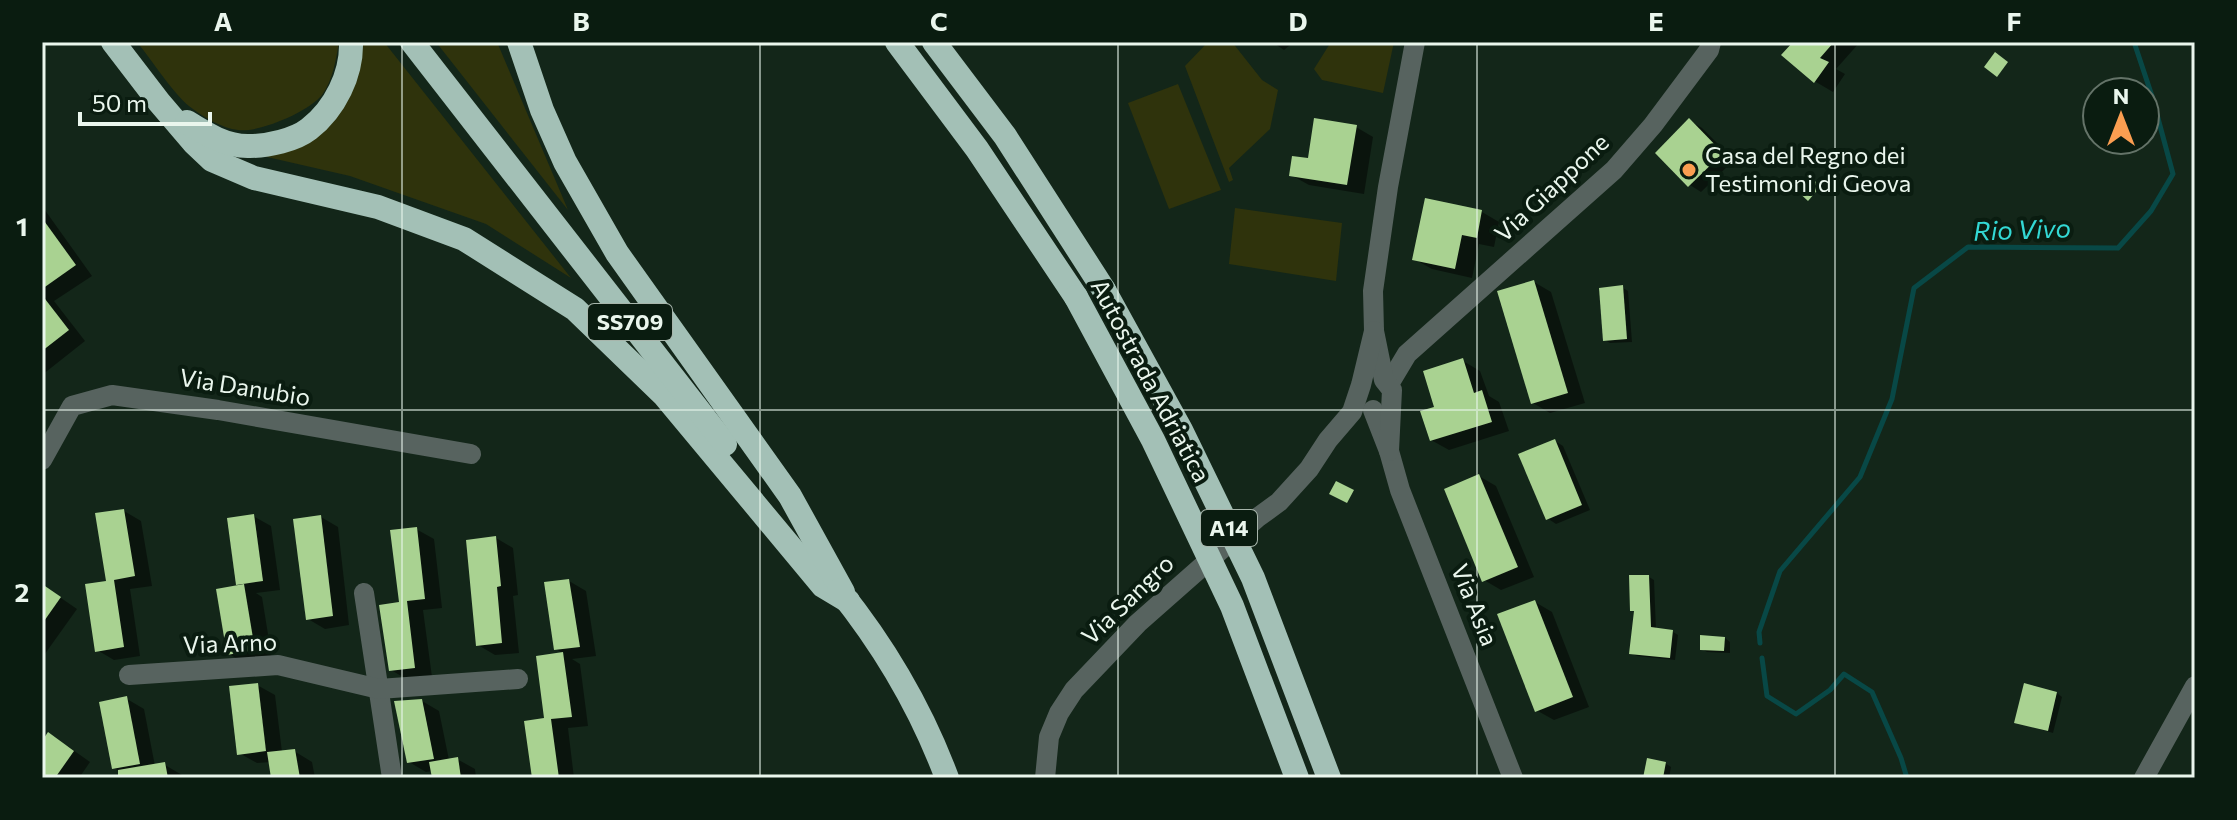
<svg xmlns="http://www.w3.org/2000/svg" width="2237" height="820" viewBox="0 0 2237 820" font-family="Commissioner,sans-serif">
	<style>
		.green { fill: #2f330c }
		.shadow { fill: #0007 }
		.lines { fill: none; stroke-linecap: round; stroke-linejoin: round }
		.stream { stroke: #084846; stroke-width: 5 }
		.building { fill: #a9d291 }
		.minor { stroke: #57635f; stroke-width: 20 }
		.highway { stroke: #a3c0b6; stroke-width: 24 }
		.highway-bridge { stroke: #a3c0b6; stroke-width: 24 }
		.grid { fill: none; stroke: #eaf6ed; stroke-width: 2; stroke-opacity: 0.55 }
		.poi-dot { fill: #fb9e51; stroke: #0a1c10; stroke-width: 3 }
		.labels { text-anchor: middle; stroke-width: 8; stroke-linejoin: round; paint-order: stroke }
		.shield { fill: #0a1c10; stroke: #a7b5ab; stroke-width: 2 }
		.shield-label { font-size: 22px; font-weight: bold; fill: #eaf6ed }
		.poi-label { font-size: 24px; fill: #eaf6ed; stroke: #0a1c10; text-anchor: start }
		.street-label { font-size: 24px; fill: #eaf6ed; stroke: #0a1c10 }
		.water-label { font-size: 26px; font-style: italic; fill: #33d8d4; stroke: #0a1c10 }
		.neatline { fill: none; stroke: #eaf6ed; stroke-width: 3 }
		.grid-label { font-size: 26px; text-anchor: middle; font-weight: bold; fill: #eaf6ed }
	</style>
	<rect width="100%" height="100%" fill="#132619"/>
	<g class="green">
		<path d="M137,42H339C336,59 333,80 322,95C308,112 259,133 238,130C222,128 205,118 193,109C176,98 151,59 137,42Z"/>
		<polygon points="360,42 384,42 571,278 486,224 350,176 237,150 295,147 336,119 358,77"/>
		<polygon points="436,42 497,42 568,210"/>
		<polygon points="1208,42 1232,42 1262,80 1278,90 1270,129 1229,168 1233,180 1229,182 1185,66"/>
		<polygon points="1331,42 1394,42 1383,93 1322,80 1314,69"/>
		<polygon points="1178,84 1221,190 1169,209 1128,103"/>
		<polygon points="1235,208 1342,223 1336,281 1229,264"/>
	</g>
	<g class="shadow">
		<polygon points="1272,42 1294,42 1284,50"/>
		<polygon points="1795,42 1860,42 1836,69 1845,74 1833,92 1816,82 1783,55"/>
		<polygon points="1690,121 1702,128 1734,160 1701,192 1690,185"/>
		<polygon points="1356,127 1373,137 1364,194 1309,185 1291,175"/>
		<polygon points="1426,201 1482,212 1499,222 1494,247 1479,244 1472,278 1432,269 1414,259"/>
		<polygon points="42,206 92,276 54,301 85,341 42,375"/>
		<polygon points="1534,282 1551,292 1585,403 1550,413 1533,403"/>
		<polygon points="1623,288 1628,291 1632,342 1610,343 1605,340"/>
		<polygon points="1463,361 1480,371 1489,396 1499,402 1509,431 1449,450 1431,440 1437,408"/>
		<polygon points="1555,441 1563,446 1590,510 1556,524 1547,518"/>
		<polygon points="1479,476 1496,486 1534,577 1501,590 1484,580"/>
		<polygon points="124,511 141,521 152,586 130,589 140,656 114,660 97,650 108,582"/>
		<polygon points="253,516 271,526 280,590 256,593 262,597 272,659 246,664 229,654 243,587 238,583"/>
		<polygon points="321,517 338,527 349,625 325,629 308,619"/>
		<polygon points="416,529 434,539 442,608 423,610 432,677 408,680 391,670"/>
		<polygon points="496,538 513,548 518,595 513,596 519,653 495,655 478,645"/>
		<polygon points="1649,577 1654,580 1656,630 1673,632 1678,635 1675,660 1637,656 1631,653"/>
		<polygon points="569,581 586,591 596,656 572,659 580,664 588,726 568,728 574,778 534,778 546,720 538,657 564,654 556,649"/>
		<polygon points="42,585 77,609 42,658"/>
		<polygon points="1535,602 1552,612 1589,707 1554,720 1536,710"/>
		<polygon points="1725,638 1730,642 1730,653 1707,652 1702,649"/>
		<polygon points="257,685 275,695 282,752 294,751 312,762 315,778 273,778 271,762 257,763 239,753"/>
		<polygon points="2057,693 2062,697 2053,733 2016,722"/>
		<polygon points="127,699 144,709 155,766 165,765 182,775 183,778 131,778 114,768"/>
		<polygon points="422,701 439,711 449,760 457,759 475,769 476,778 434,778 433,771 426,772 409,762"/>
		<polygon points="42,744 66,745 90,762 79,778 42,778"/>
		<polygon points="1665,763 1671,767 1669,778 1645,778"/>
	</g>
	<g class="lines">
		<g class="stream">
			<polyline points="1760,643 1759,632 1780,571 1860,477 1892,399 1914,288 1968,247 2118,248 2151,211 2173,174 2152,96 2134,42"/>
			<polyline points="1762,658 1767,696 1796,714 1830,690 1844,674 1872,692 1901,758 1907,778"/>
		</g>
	</g>
	<g class="building">
		<polygon points="1793,42 1834,42 1820,58 1829,62 1814,83 1781,55"/>
		<polygon points="1995,52 2008,62 1997,77 1984,67"/>
		<polygon points="1314,118 1357,125 1347,185 1289,176 1292,156 1308,158"/>
		<polygon points="1689,118 1723,153 1688,187 1655,153"/>
		<polygon points="1807,175 1821,186 1808,201 1795,189"/>
		<polygon points="1425,198 1482,210 1477,238 1462,235 1455,269 1412,260"/>
		<polygon points="42,218 76,265 42,289"/>
		<polygon points="1534,280 1568,393 1531,404 1497,291"/>
		<polygon points="1623,285 1627,339 1603,341 1599,288"/>
		<polygon points="42,295 69,330 42,351"/>
		<polygon points="1463,358 1474,393 1482,390 1492,422 1430,441 1420,411 1434,407 1423,371"/>
		<polygon points="1555,439 1582,505 1546,520 1518,454"/>
		<polygon points="1479,474 1518,567 1482,582 1444,489"/>
		<polygon points="1336,481 1354,490 1347,503 1329,494"/>
		<polygon points="124,509 135,576 114,580 124,647 95,652 85,584 106,581 95,513"/>
		<polygon points="254,514 263,581 236,585 227,518"/>
		<polygon points="321,515 333,616 306,620 293,519"/>
		<polygon points="417,527 425,599 407,601 415,668 389,671 379,605 399,602 390,530"/>
		<polygon points="496,536 501,586 497,587 502,643 476,646 466,540"/>
		<polygon points="1629,575 1649,575 1651,627 1673,630 1670,658 1629,654 1634,611 1630,611"/>
		<polygon points="569,579 580,647 554,650 544,582"/>
		<polygon points="42,584 61,597 42,624"/>
		<polygon points="244,584 255,650 227,655 216,589"/>
		<polygon points="1535,600 1573,697 1535,712 1497,614"/>
		<polygon points="1700,635 1725,637 1724,651 1700,650"/>
		<polygon points="563,652 572,717 551,719 559,778 532,778 524,721 544,718 536,656"/>
		<polygon points="258,683 266,751 237,755 229,686"/>
		<polygon points="2024,683 2057,692 2048,731 2014,723"/>
		<polygon points="127,696 140,764 112,769 99,702"/>
		<polygon points="422,699 434,759 407,763 394,701"/>
		<polygon points="48,732 74,751 55,778 42,778 42,741"/>
		<polygon points="295,749 300,778 271,778 267,752"/>
		<polygon points="458,757 461,778 432,778 429,762"/>
		<polygon points="1647,758 1666,762 1663,778 1643,778"/>
		<polygon points="165,762 168,778 118,778 118,770"/>
	</g>
	<g class="lines">
		<g class="minor">
			<polyline points="1389,384 1407,354 1614,170 1653,125 1709,50 1711,42"/>
			<polyline points="1373,410 1389,451 1400,490 1513,778"/>
			<polyline points="1389,451 1392,390 1384,380 1374,331 1373,291 1388,187 1415,42"/>
			<polyline points="42,460 72,406 112,395 218,410 471,454"/>
			<polyline points="364,593 392,778"/>
			<polyline points="129,675 278,665 379,689 518,679"/>
			<polyline points="1045,778 1049,737 1059,713 1074,690 1138,623 1257,518 1279,502 1309,469 1328,440 1352,412 1361,385 1374,331"/>
			<polyline points="2144,778 2195,686"/>
		</g>
		<g class="highway">
			<polyline points="113,42 159,102 194,143 212,160 254,178 378,207 464,239 575,309 664,395 823,586 848,601"/>
			<polyline points="412,42 725,444"/>
			<polyline points="519,42 542,110 565,162 617,253 790,496 843,592"/>
			<polyline points="897,42 977,149 1076,297"/>
			<polyline points="934,42 1005,136 1104,290"/>
			<path d="M187,122C206,134 227,147 250,146C268,146 295,140 309,129C335,109 352,74 351,42"/>
			<path d="M839,590C884,646 922,711 947,778"/>
		</g>
		<g class="highway-bridge">
			<polyline points="1104,290 1181,430 1253,578 1329,778"/>
			<polyline points="1076,297 1153,440 1232,606 1297,778"/>
		</g>
	</g>
	<path class="grid" d="M402,42V778M760,42V778M1118,42V778M1477,42V778M1835,42V778M42,410H2195"/>
	<circle class="poi-dot" cx="1689" cy="170" r="8"/>
	<g class="labels">
		<g class="shield">
			<rect x="588" y="304" width="84" height="36" rx="6"/>
			<rect x="1201" y="510" width="56" height="36" rx="6"/>
		</g>
		<g class="shield-label">
			<text x="630" y="330">SS709</text>
			<text x="1229" y="536">A14</text>
		</g>
		<g class="poi-label">
			<text x="1705" y="164">Casa del Regno dei<tspan x="1705" dy="28">Testimoni di Geova</tspan></text>
		</g>
		<g class="street-label">
			<text transform="translate(1552 188) rotate(-43)" y="8">Via Giappone</text>
			<text transform="translate(1150 381) rotate(62)" y="8">Autostrada Adriatica</text>
			<text transform="translate(245 388) rotate(9)" y="8">Via Danubio</text>
			<text transform="translate(1128 600) rotate(-44)" y="8">Via Sangro</text>
			<text transform="translate(1474 605) rotate(68)" y="8">Via Asia</text>
			<text transform="translate(230 644) rotate(-2)" y="8">Via Arno</text>
		</g>
		<g class="water-label">
			<text transform="translate(2022 230) rotate(-2)" y="9">Rio Vivo</text>
		</g>
	</g>
	<rect width="2237" height="820" fill="none" stroke="#0a1c10" stroke-width="88"/>
	<g transform="translate(2121 116)"><circle r="38" fill="#0a1c10" stroke="#647368" stroke-width="2"/>
	<path d="M0-6L14 30L0 20L-14 30Z" fill="#fb9e51"/>
	<text y="-12" font-size="22" font-weight="bold" text-anchor="middle" fill="#eaf6ed">N</text>
	</g>
	<path d="M80 112v12h130v-12" fill="none" stroke="#eaf6ed" stroke-width="4"/>
	<text x="92" y="112" font-size="24" fill="#eaf6ed" stroke="#0a1c10" stroke-width="6" paint-order="stroke">50 m</text>
	<rect x="44" y="44" width="2149" height="732" class="neatline"/>
	<g class="grid-label">
		<text x="223" y="31">A</text>
		<text x="581" y="31">B</text>
		<text x="939" y="31">C</text>
		<text x="1298" y="31">D</text>
		<text x="1656" y="31">E</text>
		<text x="2014" y="31">F</text>
		<text x="22" y="236">1</text>
		<text x="22" y="602">2</text>
	</g>
</svg>
